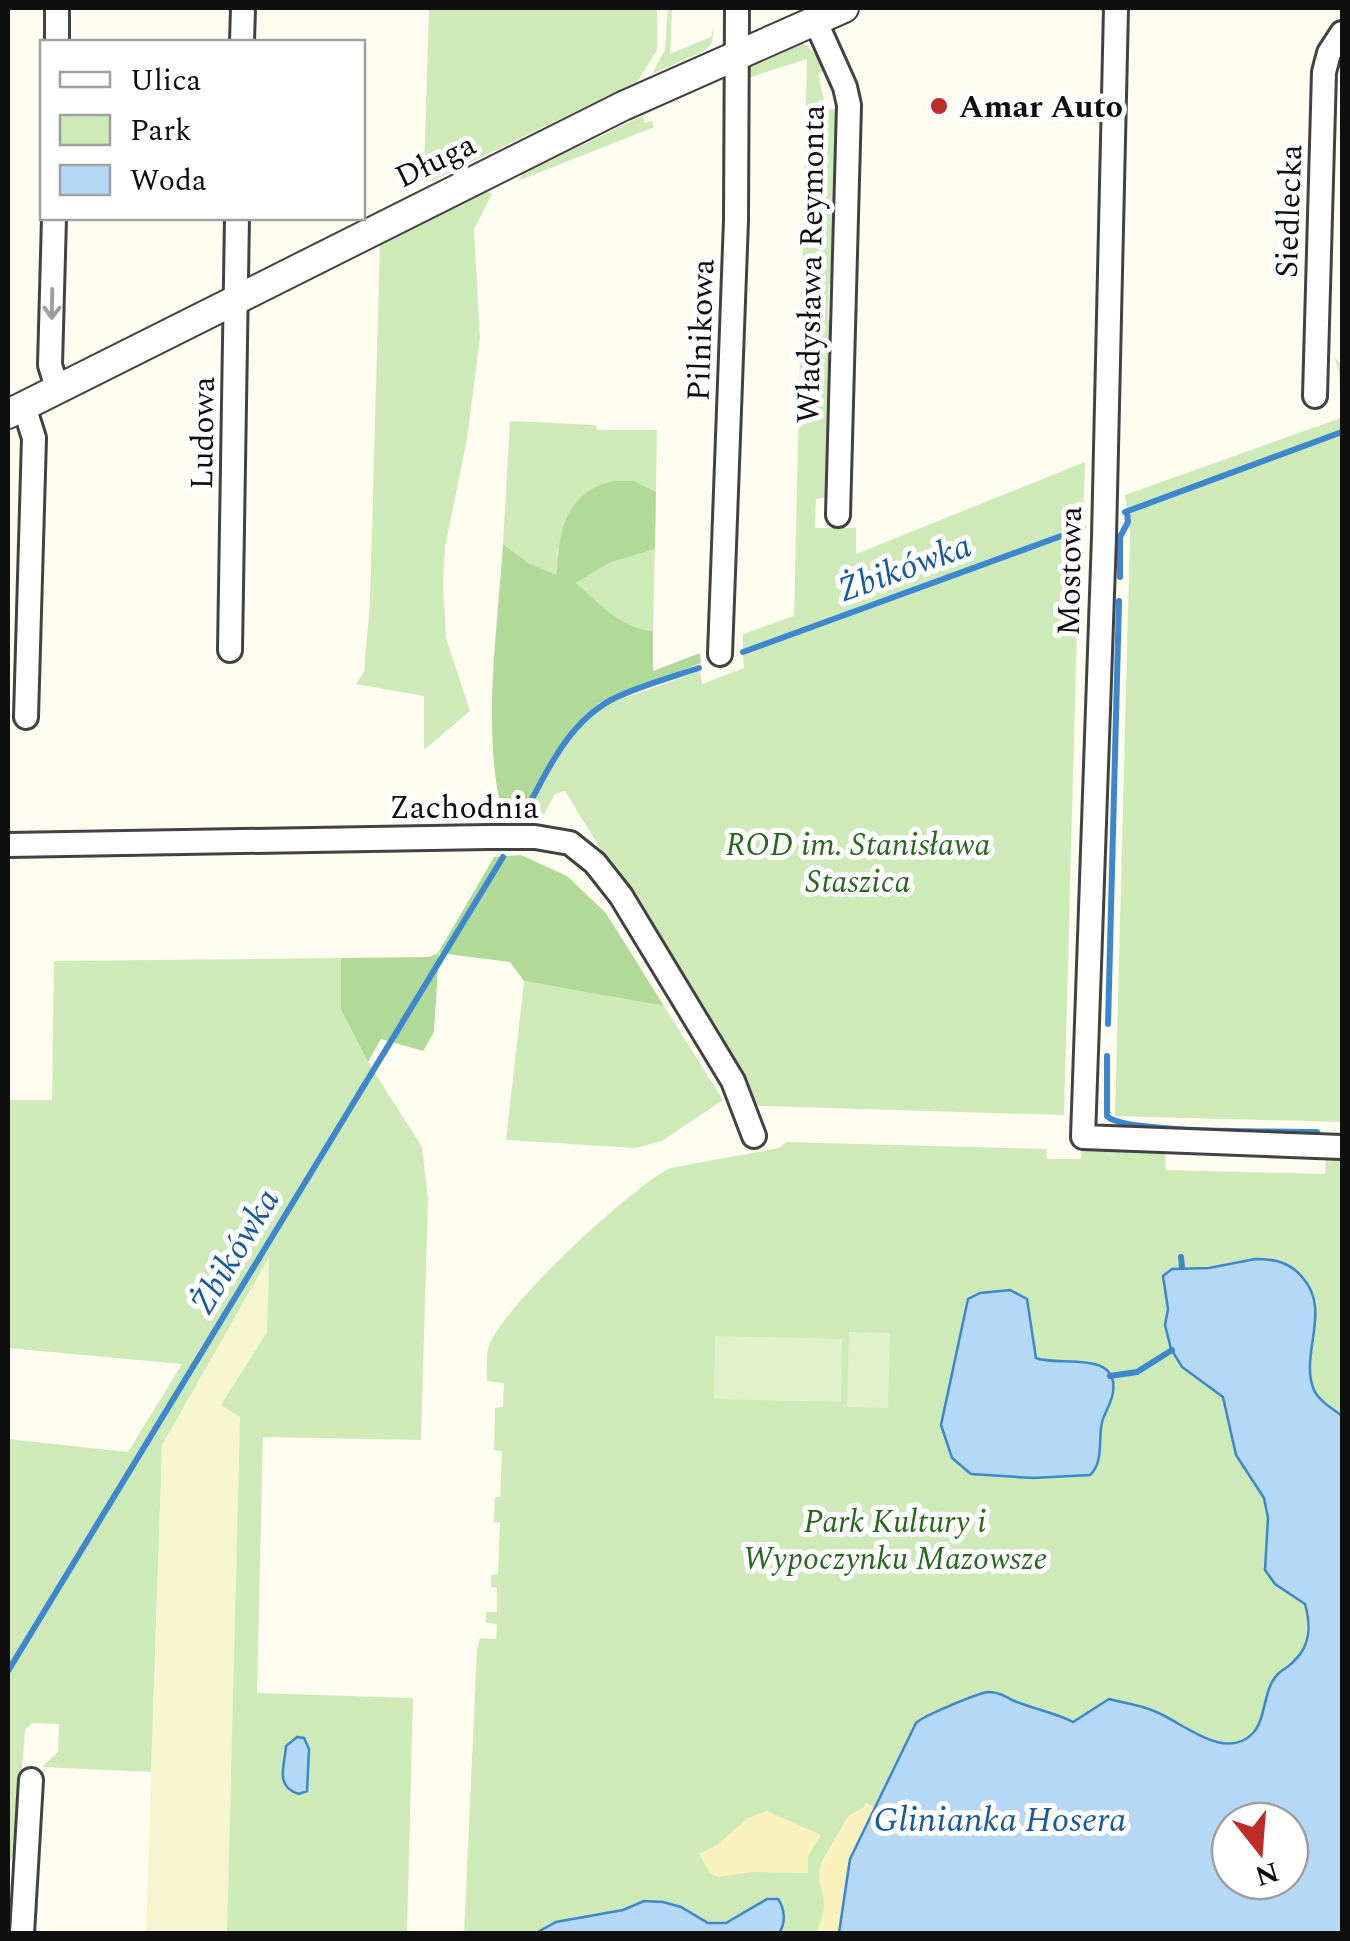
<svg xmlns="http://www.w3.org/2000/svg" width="1350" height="1941" viewBox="0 0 1350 1941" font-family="Spectral,serif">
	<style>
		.farmland { fill: #f5f5d0 }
		.green { fill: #ceeab9; fill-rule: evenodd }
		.forest { fill: #b1da99 }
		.sand { fill: #faf2bd }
		.pitch { fill: #e1f1cb }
		.water { fill: #b5d8f6; stroke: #3c87cd; stroke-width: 2.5; fill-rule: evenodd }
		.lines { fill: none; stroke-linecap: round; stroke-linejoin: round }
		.stream { stroke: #3c87cd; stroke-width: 6 }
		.minor-casing { stroke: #424242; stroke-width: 28 }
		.tertiary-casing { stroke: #424242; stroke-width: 32 }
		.minor { stroke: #fff; stroke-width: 22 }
		.tertiary { stroke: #fff; stroke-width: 28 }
		.oneway { stroke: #9f9f9f }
		.poi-dot { fill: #bf2b26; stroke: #fff; stroke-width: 4 }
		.labels { text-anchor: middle; stroke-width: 10; stroke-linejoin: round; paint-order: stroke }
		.poi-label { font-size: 32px; font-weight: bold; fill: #0f0f0f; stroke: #fff; text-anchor: start }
		.street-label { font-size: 32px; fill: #0f0f0f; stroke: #fff }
		.park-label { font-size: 32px; font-style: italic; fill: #27671e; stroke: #fff }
		.water-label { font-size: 35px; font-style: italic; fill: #1759a1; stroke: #fff }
	</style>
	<rect width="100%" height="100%" fill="#fffdf0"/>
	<polygon class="farmland" points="269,1254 267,1332 222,1405 240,1416 227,1933 146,1934 162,1445"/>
	<g class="green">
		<polygon points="429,8 657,8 657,50 638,81 430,182 424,171"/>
		<polygon points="668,8 672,8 670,54 711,37 714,25 712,43 704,51 652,74 665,50"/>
		<polygon points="800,43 808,46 815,55 821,53 828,68 818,74 826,109 841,110 838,283 829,284 828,320 837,320 829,497 816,499 815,528 856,528 856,554 1085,462 1083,525 743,649 743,634 794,616 807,59 745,79 746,67"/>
		<polygon points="642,116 645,123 652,121 654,127 518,181 522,174"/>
		<polygon points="487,191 492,194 474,229 480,338 467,439 445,547 443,585 446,638 470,711 424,750 424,696 356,684 364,672 370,602 380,243"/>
		<polygon points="1334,356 1342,366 1342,1122 1115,1116 1130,533 1125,495 1341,418 1339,372"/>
		<polygon points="510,421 596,425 597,430 657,430 656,492 634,481 557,550 556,576 530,564 503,544"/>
		<path d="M1083,531L1079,551L1064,1115L758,1106L565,791L555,794L540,822L525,819C548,776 570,724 616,701L700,671L702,684L744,668L743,655Z"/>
		<path d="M655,549L653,631C619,627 600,605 576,583L609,563Z"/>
		<polygon points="341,958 341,1010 368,1062 422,1147 428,1199 421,1440 263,1437 257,1693 413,1698 407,1933 227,1933 240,1417 221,1405 267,1332 269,1257 162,1445 151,1772 42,1767 58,1752 59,1724 32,1723 25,1730 16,1850 8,1865 8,1439 128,1452 182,1364 8,1348 8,1100 52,1100 54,961"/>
		<polygon points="524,981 664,1006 723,1100 662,1141 635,1148 506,1140"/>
		<path d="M786,1142L1046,1149L1047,1159H1081V1149L1165,1150L1166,1170L1325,1174L1326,1154H1342V1933L464,1934L477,1649L480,1638L496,1639L497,1624L486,1623V1612H497V1588L491,1587V1575L498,1574L500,1523L494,1522L495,1497H500L502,1451L494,1450L495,1408L503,1407L504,1383L487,1381C487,1369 485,1354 490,1343C511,1299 626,1192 670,1168L779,1148ZM1230,1821H1290V1881H1230Z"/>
	</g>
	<g class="forest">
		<path d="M615,481H634L656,492L655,549L609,563L576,583C601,605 619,627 653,631V671L700,653L701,663L599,703L554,753L520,818L501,807C482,730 498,624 503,544L530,564L556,575C559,533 565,490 615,481Z"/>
		<polygon points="521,855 567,876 606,913 664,1006 524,981 510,962 439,953 434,1032 423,1051 381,1039 368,1062 341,1010 341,958 429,957 438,953 494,857"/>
	</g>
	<g class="sand">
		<path d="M866,1803L877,1808L847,1866L839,1933L815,1934C836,1895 813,1893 821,1863L848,1816L864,1807Z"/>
		<polygon points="767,1811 821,1835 808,1856 808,1873 751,1872 718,1877 709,1872 699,1854 717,1845 748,1818"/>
	</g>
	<g class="pitch">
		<polygon points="849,1332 890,1333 888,1408 847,1407"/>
		<polygon points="715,1336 842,1339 841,1402 714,1399"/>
	</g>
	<g class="water">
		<path d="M1255,1259C1275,1259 1290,1262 1303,1278C1332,1311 1299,1355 1314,1390C1319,1401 1333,1409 1342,1416V1933H839L850,1859L916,1723C923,1716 980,1692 989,1692C998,1692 1005,1696 1012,1700C1032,1709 1054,1712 1073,1722L1109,1699C1124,1703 1140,1705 1154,1711C1181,1721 1225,1763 1253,1733C1266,1719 1263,1692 1276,1676C1281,1670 1289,1667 1294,1661C1311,1645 1311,1625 1305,1604L1275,1584L1265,1570L1268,1518L1264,1498L1236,1455L1223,1397L1182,1367L1171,1349L1165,1325L1168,1309L1163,1276L1172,1269L1209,1268ZM1230,1821H1290V1881H1230Z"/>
		<path d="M1010,1290L1027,1299L1036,1358C1058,1367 1119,1349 1113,1392C1112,1402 1105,1412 1102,1422C1098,1440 1104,1462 1090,1475L1033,1478L971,1474L952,1458L941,1425L968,1299L980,1293Z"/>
		<path d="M297,1737L304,1738L309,1749L307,1791L299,1794C274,1787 285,1765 286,1746Z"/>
		<path d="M767,1899H778C785,1909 786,1923 779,1933H536L556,1922L623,1910L644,1901L663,1902L681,1907L708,1923H726Z"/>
	</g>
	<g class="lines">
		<g class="stream">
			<polyline points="1125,512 1342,432"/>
			<polyline points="1120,577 1120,537 1128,522 1127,512"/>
			<polyline points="743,652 1083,528"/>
			<path d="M522,819C545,774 569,719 617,697C643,685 672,677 699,668"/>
			<polyline points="1108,1024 1119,601"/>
			<path d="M1107,1056V1116C1122,1134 1283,1131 1317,1132"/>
			<polyline points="1181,1257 1182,1267"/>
			<polyline points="1110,1376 1137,1372 1172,1350"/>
			<polyline points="8,1671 503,857"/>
		</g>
		<defs>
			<g id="minor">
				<polyline points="1116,8 1104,537 1083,1137 1342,1147"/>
				<polyline points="815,20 845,87 849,105 838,515"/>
				<polyline points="57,42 57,8"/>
				<polyline points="242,42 243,8"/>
				<polyline points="54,218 50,365 57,388"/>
				<polyline points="1315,396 1324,72 1329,53 1342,33"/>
				<polyline points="24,406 34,438 26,717"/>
				<polyline points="230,650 237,218"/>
				<polyline points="720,654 736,220 737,8"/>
				<polyline points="8,845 488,837 535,837 570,843 595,863 621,896 733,1081 754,1136"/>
				<polyline points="22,1934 31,1780"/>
			</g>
			<polyline id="tertiary" points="8,414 623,106 844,8"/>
		</defs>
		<use href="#minor" class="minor-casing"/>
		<use href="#tertiary" class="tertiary-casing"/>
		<use href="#minor" class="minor"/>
		<use href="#tertiary" class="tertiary"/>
	</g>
	<defs><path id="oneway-shaft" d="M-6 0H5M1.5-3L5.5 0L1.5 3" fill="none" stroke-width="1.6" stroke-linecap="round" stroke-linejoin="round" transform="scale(2.5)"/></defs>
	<use class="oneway" href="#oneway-shaft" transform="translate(52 304) rotate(91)"/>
	<circle class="poi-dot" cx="939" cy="106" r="10"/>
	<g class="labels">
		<g class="poi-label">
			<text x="959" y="117">Amar Auto</text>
		</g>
		<g class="street-label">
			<text transform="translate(435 160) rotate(-26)" y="11">Długa</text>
			<text transform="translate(1288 211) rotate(-88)" y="11">Siedlecka</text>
			<text transform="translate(810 264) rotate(-89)" y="11">Władysława Reymonta</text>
			<text transform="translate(700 330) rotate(-88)" y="11">Pilnikowa</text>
			<text transform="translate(202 433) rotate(-89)" y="11">Ludowa</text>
			<text transform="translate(1069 571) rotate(-89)" y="11">Mostowa</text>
			<text x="464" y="818">Zachodnia</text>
		</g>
		<g class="park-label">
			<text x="858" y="855">ROD im. Stanisława<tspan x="858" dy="37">Staszica</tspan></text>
			<text x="895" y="1532">Park Kultury i<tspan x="895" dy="37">Wypoczynku Mazowsze</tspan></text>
		</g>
		<g class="water-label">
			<text transform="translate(904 567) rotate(-20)" y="12">Żbikówka</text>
			<text transform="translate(234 1251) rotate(-59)" y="12">Żbikówka</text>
			<text x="1000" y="1831">Glinianka Hosera</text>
		</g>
	</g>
	<rect width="1350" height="1941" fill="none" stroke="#0f0f0f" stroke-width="20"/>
	<rect x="40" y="40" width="325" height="180" fill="#ffffff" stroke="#9f9f9f" stroke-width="2.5"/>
	<rect x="60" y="72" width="50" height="15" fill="#ffffff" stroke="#9f9f9f" stroke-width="2.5"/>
	<text x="130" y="90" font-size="30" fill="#0f0f0f">Ulica</text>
	<rect x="60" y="115" width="50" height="30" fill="#ceeab9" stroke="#9f9f9f" stroke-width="2.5"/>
	<text x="130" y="140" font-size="30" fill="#0f0f0f">Park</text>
	<rect x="60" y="165" width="50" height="30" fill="#b5d8f6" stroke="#9f9f9f" stroke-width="2.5"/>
	<text x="130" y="190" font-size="30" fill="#0f0f0f">Woda</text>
	<g transform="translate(1260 1851) rotate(163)"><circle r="48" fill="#ffffff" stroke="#9f9f9f" stroke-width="2.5"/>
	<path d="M0-8L18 38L0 25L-18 38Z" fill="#bf2b26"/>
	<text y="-15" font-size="28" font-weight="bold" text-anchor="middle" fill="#0f0f0f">N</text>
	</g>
</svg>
